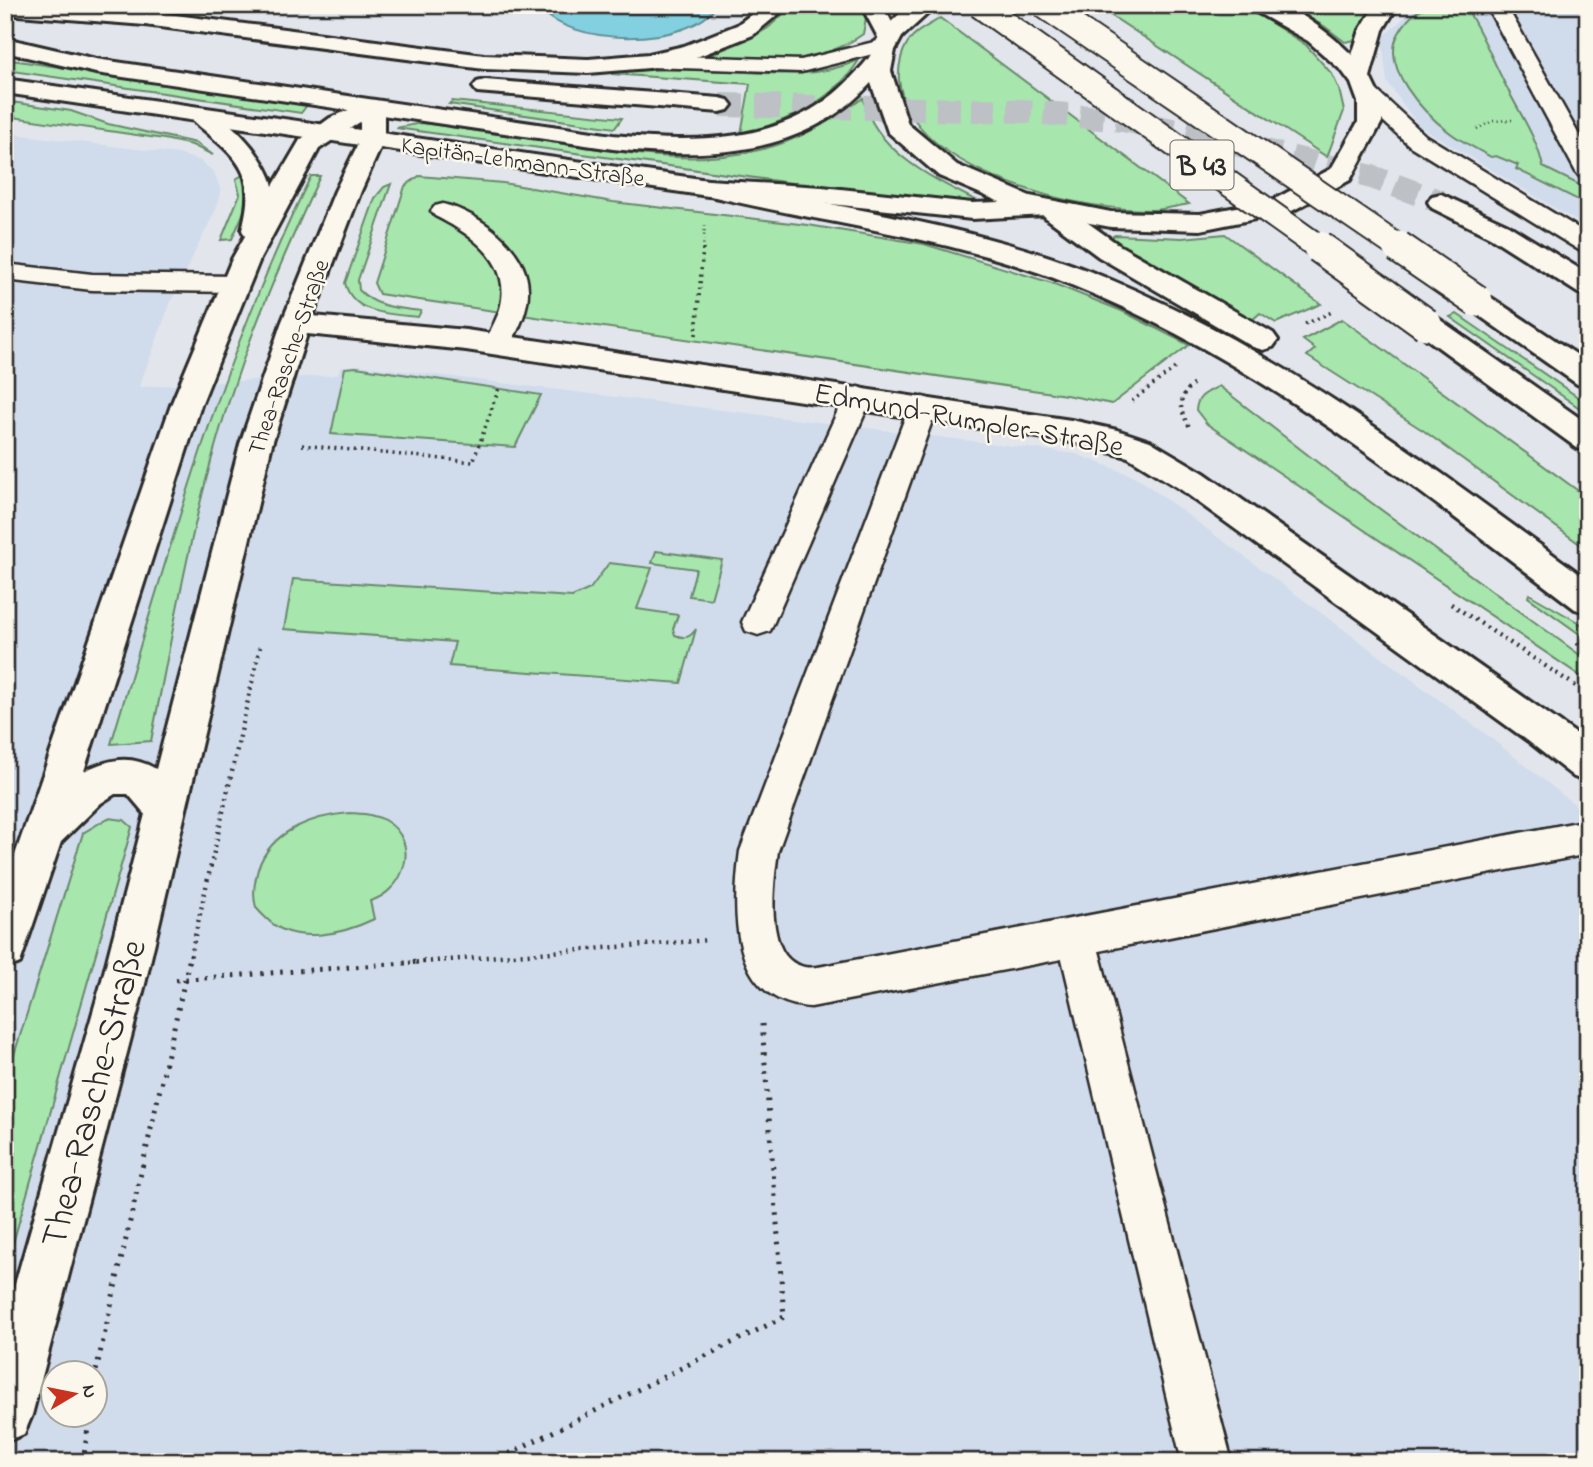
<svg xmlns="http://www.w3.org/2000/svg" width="1593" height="1467" viewBox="0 0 1593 1467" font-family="'Indie Flower',sans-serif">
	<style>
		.built { fill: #d0dbec; fill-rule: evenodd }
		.green { fill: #a7e6ad; stroke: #69886c; stroke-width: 2 }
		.water { fill: #82d0e0; stroke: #5f8e98; stroke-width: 2 }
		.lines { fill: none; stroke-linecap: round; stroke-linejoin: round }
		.trunk-tunnel { stroke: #bdc1c5; stroke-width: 24; stroke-dasharray: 24 12; stroke-linecap: butt }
		.service-casing { stroke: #2b2b2b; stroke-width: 5 }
		.minor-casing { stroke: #2b2b2b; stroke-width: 6 }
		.tertiary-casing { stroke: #2b2b2b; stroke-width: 6 }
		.trunk-casing { stroke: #2b2b2b; stroke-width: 6 }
		.path-far3 { stroke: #2b2b2b; stroke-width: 2.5; stroke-dasharray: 1 3.5; stroke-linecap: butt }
		.path-far2 { stroke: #2b2b2b; stroke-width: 3.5; stroke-dasharray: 2 4.5; stroke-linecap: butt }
		.path-far1 { stroke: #2b2b2b; stroke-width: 4.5; stroke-dasharray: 2 5; stroke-linecap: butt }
		.path { stroke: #2b2b2b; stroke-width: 5; stroke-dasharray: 2.5 7; stroke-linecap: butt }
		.service { fill: #fbf7ec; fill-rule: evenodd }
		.minor { fill: #fbf7ec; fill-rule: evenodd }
		.tertiary { fill: #fbf7ec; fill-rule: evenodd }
		.trunk { fill: #fbf7ec; fill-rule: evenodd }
		.trunk-bridge-far1-casing { stroke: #2b2b2b; stroke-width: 28; stroke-linecap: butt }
		.trunk-bridge-casing { stroke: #2b2b2b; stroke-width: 35; stroke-linecap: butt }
		.trunk-bridge-far1 { stroke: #fbf7ec; stroke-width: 24 }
		.trunk-bridge { stroke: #fbf7ec; stroke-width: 31 }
		.labels { text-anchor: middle; stroke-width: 5; stroke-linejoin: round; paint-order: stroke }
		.far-street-label { font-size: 24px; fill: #2b2b2b; stroke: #fbf7ec }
		.shield { fill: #fbf7ec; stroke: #696865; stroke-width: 2 }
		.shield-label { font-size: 28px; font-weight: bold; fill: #2b2b2b }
		.street-label { font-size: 30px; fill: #2b2b2b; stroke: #fbf7ec }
		.near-street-label { font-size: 37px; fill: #2b2b2b; stroke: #fbf7ec }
	</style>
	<rect width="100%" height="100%" fill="#e2e6ec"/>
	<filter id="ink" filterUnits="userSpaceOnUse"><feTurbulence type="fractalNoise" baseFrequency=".0143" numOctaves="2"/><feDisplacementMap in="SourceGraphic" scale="14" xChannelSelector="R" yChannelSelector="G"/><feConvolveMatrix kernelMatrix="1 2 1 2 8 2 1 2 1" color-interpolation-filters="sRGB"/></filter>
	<g filter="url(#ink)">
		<g class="built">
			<polygon points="1418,5 1588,5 1588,228 1419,126 1387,82 1382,38"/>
			<path d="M5,133L178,154L199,160L214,172L221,191L216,209L171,301L139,387L337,375L341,367L357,365L1076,454L1136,477L1487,735L1584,812L1588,816V1462H5ZM52,1372H94V1414H52Z"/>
		</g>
		<g class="green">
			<path d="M793,5H861L866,18L863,34C817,67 761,62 708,60L707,56L751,38L768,28Z"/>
			<polygon points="1095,5 1235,5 1262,17 1306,45 1332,74 1339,89 1344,111 1327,157"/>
			<polygon points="1286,5 1374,5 1355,40 1345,42 1324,26"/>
			<path d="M1430,5H1464C1482,32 1492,59 1507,88C1520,114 1537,138 1543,167L1588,189V205L1516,169L1518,165L1496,156L1491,157C1477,149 1462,142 1449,132C1424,113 1379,67 1399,33C1407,19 1415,11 1430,5Z"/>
			<path d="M940,18L1189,204C1177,206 1164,210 1152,210C1119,210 1078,204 1046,195C991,179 907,147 899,80C898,65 902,47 913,36C920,29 932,24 940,18Z"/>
			<polygon points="5,59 308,104 301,113 5,70"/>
			<path d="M859,60C835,100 785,123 741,134L750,84L612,74V72C643,70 674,69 705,70C759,71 808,82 859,60Z"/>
			<path d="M863,98C875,152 934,179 979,202V205L920,201L396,128L422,123C471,130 521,137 570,145C632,154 697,165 759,150C798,141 831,121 863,98Z"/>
			<polygon points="5,101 71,111 108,124 196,143 213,155 192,145 164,139 5,116"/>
			<polygon points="452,101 622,118 615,128 449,104"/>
			<path d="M246,173C252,201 243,214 232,239L221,240L240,194L236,179Z"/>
			<path d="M311,176H320C289,244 259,312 235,383C195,499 175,621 151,741L111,744C169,551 221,357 311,176Z"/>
			<polygon points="419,176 503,183 613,202 808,225 924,244 1052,283 1122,311 1189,345 1112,404 1066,395 379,294 374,283 405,186"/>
			<path d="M391,184L358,280L359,290C377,308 397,308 421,311L418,317C391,314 353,315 345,283L375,198L384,187Z"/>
			<polygon points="1225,234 1321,304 1276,323 1260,313 1251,321 1108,239 1115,235 1182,238"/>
			<polygon points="1457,314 1588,404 1588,414 1450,317"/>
			<polygon points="1342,319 1588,498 1588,550 1424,431 1307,356 1315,349 1303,340"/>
			<polygon points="356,367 541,395 515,447 331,434 345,368"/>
			<path d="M1219,386L1339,479L1588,661V681L1207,424L1196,410C1197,395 1207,393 1219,386Z"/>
			<polygon points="656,551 722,560 711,599 689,596 696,569 652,563"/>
			<path d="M609,563L652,568L637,609L678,615L673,629L675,635C685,639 690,638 696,629L681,683L449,666L455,642L284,629L293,579L572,597L590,589Z"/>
			<polygon points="1529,594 1588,628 1588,640 1528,597"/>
			<path d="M350,813C362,814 375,814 386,821C421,842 405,891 370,901L374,919C343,934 294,946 267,919C263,915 258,911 256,907C252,894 255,881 258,869C271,830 313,816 350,813Z"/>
			<polygon points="108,818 124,820 132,827 5,1271 5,1084 83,833"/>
		</g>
		<path class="water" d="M538,5H717C690,49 565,47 538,5Z"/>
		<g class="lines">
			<polyline class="trunk-tunnel" points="720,105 1022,111 1123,120 1212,138 1372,177 1441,202"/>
			<defs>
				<g id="service">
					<polygon points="1486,5 1506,5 1588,151 1588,179 1580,177 1576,172"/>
					<polygon points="886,39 893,41 896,45 893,49 801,72 649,67 642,65 639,61 642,57 649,55 801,60"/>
					<polygon points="1366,87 1374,88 1426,136 1588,234 1588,252 1579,250 1410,146 1358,98 1355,93 1358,88"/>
					<path d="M443,204C479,213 527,248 528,289C529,310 517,334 506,351L497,354L488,351L484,345C489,332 498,318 501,305C511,260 469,233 435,216L431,211L435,206Z"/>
					<polygon points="5,264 92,274 235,276 244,278 248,284 244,290 235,292 92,290 5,280"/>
					<polygon points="858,387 868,390 872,397 774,622 770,631 758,635 746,631 742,622 844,397 848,390"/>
					<path d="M923,397L933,400L937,407L778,851C774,880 763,955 801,966C809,969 820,967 828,965L1588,820V854L1099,951L1232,1462H1182L1062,959L811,1007C729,1002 732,911 740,851L909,407L913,400Z"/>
				</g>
				<path id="minor" d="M372,100L380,102L384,107V140L361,191L313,316L466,330L1071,420L1117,430L1150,441L1204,473L1588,742V782L1574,777L1528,741L1180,489L1128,457L1071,442L466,350L307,334L272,444L145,984L32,1415L24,1434L5,1442V1319L101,984L145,814L128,794H115L101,803L61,842L20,963L5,969V884L171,405L232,259L245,236L242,230C253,186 249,167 213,138C205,130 195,124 189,115L192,110C222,103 268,160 273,186L300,140L330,118ZM360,122V140L335,191L281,324L240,444L156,769C130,754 109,759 84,771L201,405L260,259L319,149Z"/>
				<path id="tertiary" d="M911,5H937L902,37L895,50L891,71L908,124L957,165L1030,196L1111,212L1200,214L1273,200L1331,169L1358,122V102L1351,83L1342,71L1308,41L1253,10L1250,5C1259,5 1270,3 1278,5C1301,10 1336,39 1352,55L1360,30L1375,5H1398L1383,30L1370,77L1382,102V122L1350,180L1290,212L1200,230L1111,227L1047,215L972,219L822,203L708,196L5,93V79L708,180L822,187L972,203L1000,202L939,176L888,132L871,83C804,157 705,159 613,149L96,73L5,52V38L96,59L613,135C696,143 787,145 850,79C856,72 863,66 868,59C872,54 874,46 877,40C886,26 897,15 911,5Z"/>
				<g id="trunk">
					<polygon points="5,5 66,5 145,11 484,55 588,59 649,54 684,46 737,25 764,5 789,5 753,35 699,56 649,68 588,73 484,69 145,25 5,14"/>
					<polygon points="861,5 883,5 900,38 897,43 881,43"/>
					<polygon points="485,80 720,98 728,100 732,105 728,110 720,112 477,92 473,87 477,82"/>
					<path d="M708,180C835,207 968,224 1089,271C1273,343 1430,465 1588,580V613L1575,609C1415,488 1257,359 1069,284C950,236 822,224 699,193L695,188L699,183Z"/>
					<polygon points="1441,194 1508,225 1588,274 1588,296 1578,293 1490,237 1432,208 1428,202 1432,196"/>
					<polygon points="1054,203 1063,205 1119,245 1273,333 1278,340 1273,347 1263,350 1253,347 1099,257 1045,217 1041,211 1045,205"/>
					<polygon points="1477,292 1487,295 1588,362 1588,387 1577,384 1467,307 1463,301 1467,295"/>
					<polygon points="1426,315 1436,317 1588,424 1588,451 1577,448 1416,331 1411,324 1416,317"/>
				</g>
			</defs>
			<use href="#service" class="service-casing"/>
			<use href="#minor" class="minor-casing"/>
			<use href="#tertiary" class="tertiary-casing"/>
			<use href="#trunk" class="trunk-casing"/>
			<g class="path-far3">
				<polyline points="1477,129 1493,121 1512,120"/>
				<polyline points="703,249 705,225"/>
			</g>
			<g class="path-far2">
				<polyline points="1305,324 1332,312"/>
				<polyline points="696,335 703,247"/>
				<polyline points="1132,401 1175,368"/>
				<path d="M1189,426C1178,408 1178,395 1196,382"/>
				<polyline points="302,445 473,462 499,388"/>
			</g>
			<g class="path-far1">
				<polyline points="1451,604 1588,694"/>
				<polyline points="1577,643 1588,651"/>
				<polyline points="189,963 260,647"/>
				<polyline points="409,963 709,940"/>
			</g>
			<g class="path">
				<polyline points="176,980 432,961"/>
				<polyline points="94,1380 189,961"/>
				<polyline points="83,1462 90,1414"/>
				<polyline points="492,1462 784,1317 762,1024"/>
			</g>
			<use href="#service" class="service"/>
			<use href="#minor" class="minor"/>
			<use href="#tertiary" class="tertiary"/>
			<use href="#trunk" class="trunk"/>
			<defs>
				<g id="trunk-bridge-far1">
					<polyline points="979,5 1321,249"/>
					<polyline points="1043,5 1401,249"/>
				</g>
				<g id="trunk-bridge">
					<polyline points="1319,247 1426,324"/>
					<polyline points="1398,247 1477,301"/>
				</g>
			</defs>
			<use href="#trunk-bridge-far1" class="trunk-bridge-far1-casing"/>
			<use href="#trunk-bridge" class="trunk-bridge-casing"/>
			<use href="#trunk-bridge-far1" class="trunk-bridge-far1"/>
			<use href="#trunk-bridge" class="trunk-bridge"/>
		</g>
	</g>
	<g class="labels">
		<g class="far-street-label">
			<text transform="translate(523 161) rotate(8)" y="8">Kapitän-Lehmann-Straße</text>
			<text transform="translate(288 357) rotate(-71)" y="8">Thea-Rasche-Straße</text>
		</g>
		<rect class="shield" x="1170.5" y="140.5" width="63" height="49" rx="5"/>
		<g class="shield-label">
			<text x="1202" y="175">B 43</text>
		</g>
		<g class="street-label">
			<text transform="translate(969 419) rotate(10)" y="10">Edmund-Rumpler-Straße</text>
		</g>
		<g class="near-street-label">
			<text transform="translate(92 1093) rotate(-75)" y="13">Thea-Rasche-Straße</text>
		</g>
	</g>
	<rect width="1593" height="1467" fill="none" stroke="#fbf7ec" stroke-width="28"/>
	<rect x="14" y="14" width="1565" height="1439" fill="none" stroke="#2b2b2b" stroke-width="2.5" filter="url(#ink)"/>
	<g transform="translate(74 1394) rotate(80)"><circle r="33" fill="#fbf7ec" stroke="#a8a59f" stroke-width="2"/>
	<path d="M0-5L12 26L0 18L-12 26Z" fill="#c8321e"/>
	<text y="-10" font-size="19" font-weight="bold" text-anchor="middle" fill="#2b2b2b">N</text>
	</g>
</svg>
